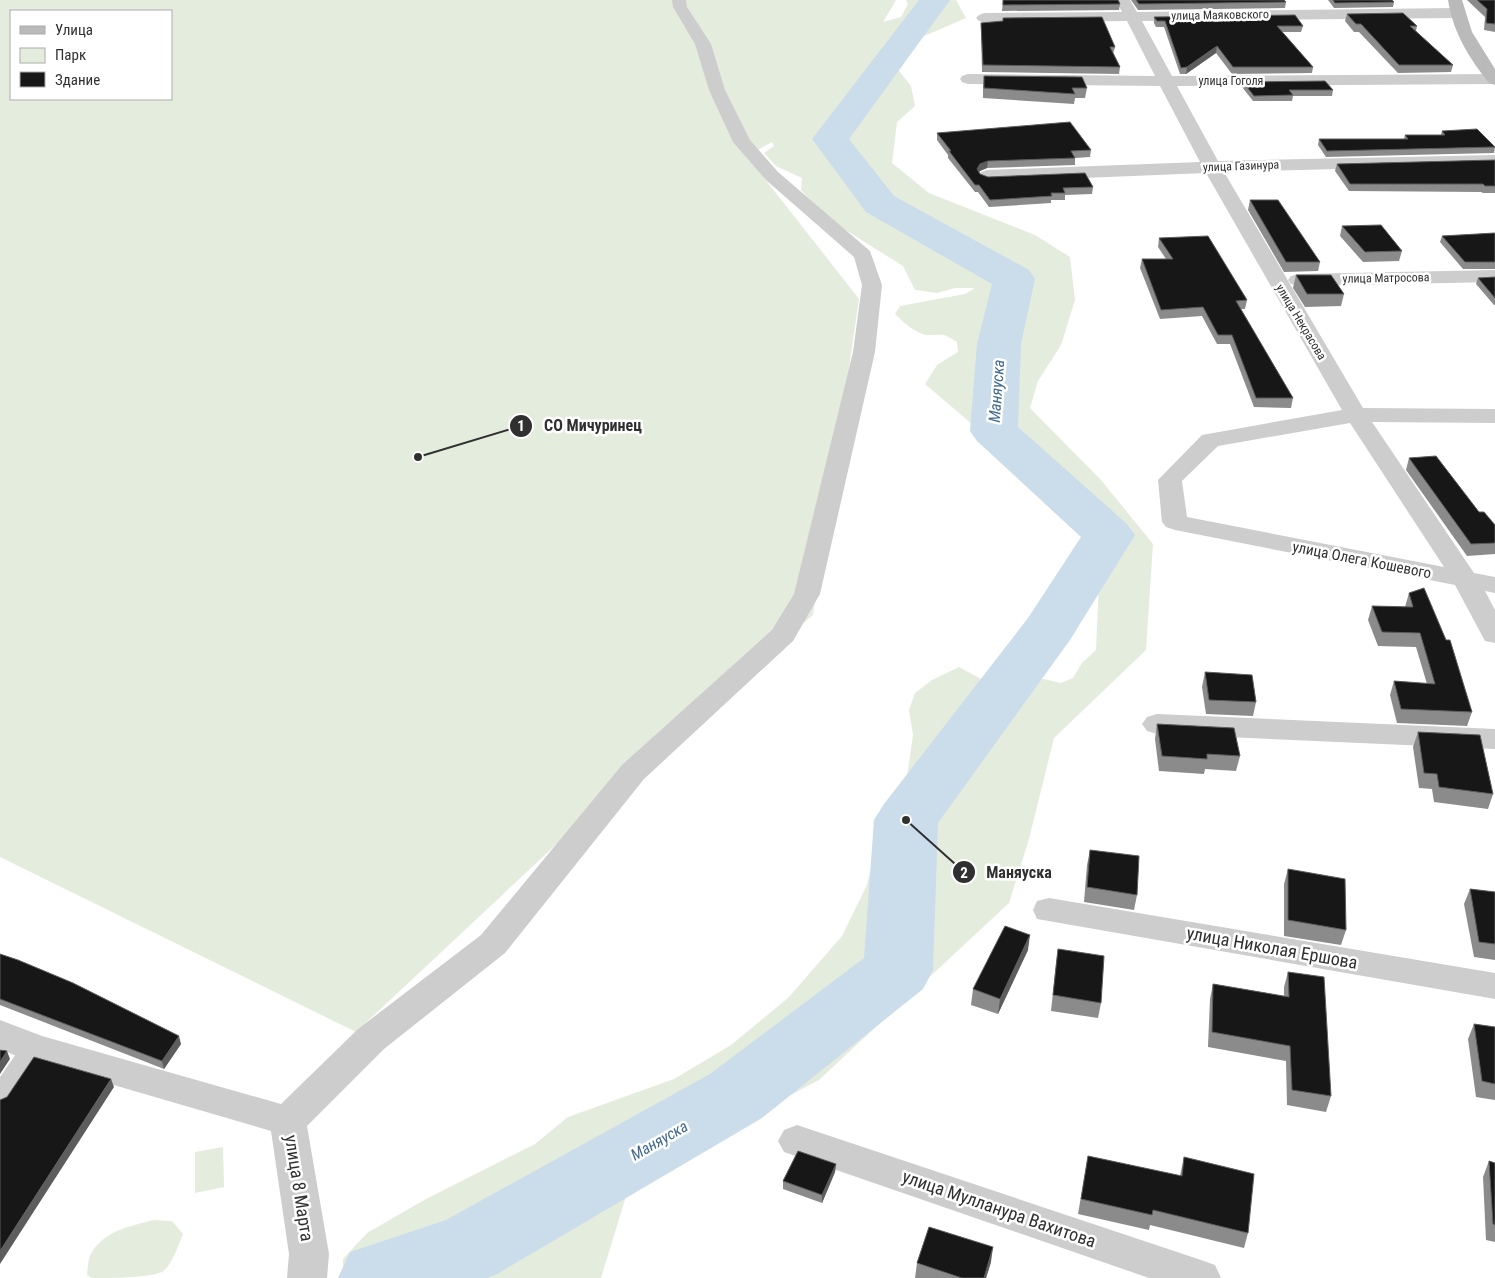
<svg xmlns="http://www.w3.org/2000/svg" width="1495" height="1278" viewBox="0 0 1495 1278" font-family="'Roboto Condensed',sans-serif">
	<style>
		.green { fill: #e4ecde; fill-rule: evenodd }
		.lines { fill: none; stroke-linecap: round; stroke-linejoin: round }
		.river { fill: #cbdceb; fill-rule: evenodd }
		.lane { fill: #cdcdcd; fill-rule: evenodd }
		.street { fill: #cdcdcd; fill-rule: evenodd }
		.secondary { fill: #bababa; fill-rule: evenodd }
		.wall { fill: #8b8b8b }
		.shaded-wall { fill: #5d5d5d }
		.building { fill: #171717; stroke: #5d5d5d }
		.labels { text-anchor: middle; stroke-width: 5; stroke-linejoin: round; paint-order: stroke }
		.far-street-label { font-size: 12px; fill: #303030; stroke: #fff }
		.street-label { font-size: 15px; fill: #303030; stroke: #fff }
		.water-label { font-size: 16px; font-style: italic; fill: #40698f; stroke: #fff }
		.near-street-label { font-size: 18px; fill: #303030; stroke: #fff }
		.leader { fill: none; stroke: #303030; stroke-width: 2 }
		.callout-dot { fill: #303030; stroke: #fff; stroke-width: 2 }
		.mark-label { font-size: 15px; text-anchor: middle; font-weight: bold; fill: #fff }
		.callout-label { font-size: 16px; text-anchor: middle; font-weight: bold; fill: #303030; stroke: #fff; stroke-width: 5; stroke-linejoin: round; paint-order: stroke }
	</style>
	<rect width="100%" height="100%" fill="#fff"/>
	<g class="green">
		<path d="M0,0H896L883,22L901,17L908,4L906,0H956L966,18L885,53L911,86L915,106L897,122L892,163L929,193L1035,235L1070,257L1075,300L1061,345L1038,381L1030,408L1101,480L1153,544L1146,650L1054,738L1029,839L1009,903L819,1080L631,1180L601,1278H343V1259L367,1233L426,1199L535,1144L568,1117L674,1079L731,1045L788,998L842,936L867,885L879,832L907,777L913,735L909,710L915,693L932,680L959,667L981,679L994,681L1044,679L1061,683L1073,678L1082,663L1096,650L1099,581L1104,566L1088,533L1066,504L925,384L937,365L958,352L957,342C939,331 946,336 928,335C916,334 903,322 895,314L900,306L965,294L975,288H955L937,293L915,290L903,266L836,224L820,211L801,190L802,178L776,166L764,153L774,146L772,142L747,156L859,299L813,615L660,747L356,1032L0,857ZM11,11H171V99H11Z"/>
		<polygon points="223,1147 224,1187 195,1193 195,1152"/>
		<path d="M154,1220L172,1221L183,1234C179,1244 171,1267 162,1272C147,1278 111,1278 92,1278L87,1275C88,1268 88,1257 92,1252C106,1230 131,1226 154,1220Z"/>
	</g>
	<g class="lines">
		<polygon class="river" points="919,0 950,0 849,139 894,196 1029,270 1035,279 1021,344 1018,427 1127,524 1135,535 1070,640 938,823 933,970 923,989 762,1118 497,1274 487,1278 338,1278 350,1252 446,1220 710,1074 864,958 874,820 884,804 1028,618 1081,537 977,441 970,431 977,344 992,284 866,212 812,139"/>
		<polygon class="lane" points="34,1038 43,1041 46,1048 9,1104 0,1107 0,1077 25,1041"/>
		<g class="street">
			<polygon points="672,0 686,0 687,7 711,44 725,90 750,140 778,172 870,251 882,285 875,352 820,594 793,641 644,779 505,953 384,1049 307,1126 329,1254 327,1278 287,1278 289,1254 271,1131 21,1058 0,1049 0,1020 42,1036 281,1104 358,1029 481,935 622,765 772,630 794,594 853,352 862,285 854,257 766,180 733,142 709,90 695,44 673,7"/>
			<path d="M1116,0H1130L1137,12L1456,8L1461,10L1464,13L1461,16L1456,18L1142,21L1172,76L1495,74V84L1177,86L1218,161L1495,155V165L1224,172L1363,408L1495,409V423L1372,422L1474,573L1495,577V593L1485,591L1495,610V643L1485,641L1455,585L1175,530L1166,527L1162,522L1158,480L1202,435L1342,410L1206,173L987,182L981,180L978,176L981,172L987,170L1200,162L1160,86L968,84L962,82L960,79L962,76L968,74L1155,76L1127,21L984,23L979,21L976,18L979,15L984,13L1122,12ZM1350,423L1444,567L1187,517L1182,481L1218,446Z"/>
			<polygon points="1495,270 1495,282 1298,286 1291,284 1288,280 1291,276 1298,274"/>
			<polygon points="1157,714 1495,729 1495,749 1157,734 1147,731 1142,724 1147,717"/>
			<polygon points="1049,898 1495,973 1495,999 1037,919 1033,910 1037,901"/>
			<polygon points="797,1125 1201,1260 1215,1265 1221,1278 1149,1278 784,1152 778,1141 784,1130"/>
		</g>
		<path class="secondary" d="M1448,0H1462L1472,32L1495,69V85L1489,83C1469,58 1453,32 1448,0Z"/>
	</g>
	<g class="wall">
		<polygon points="1003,0 1118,0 1120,4 1119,10 1002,11"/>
		<polygon points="1131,0 1284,0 1286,2 1285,8 1138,10"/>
		<polygon points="1328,0 1392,0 1394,2 1393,7 1334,8"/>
		<polygon points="1467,0 1495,0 1495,32 1484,30 1485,17"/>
		<polygon points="1347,14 1417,26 1416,31 1453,65 1451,72 1398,73 1359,32 1354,32 1345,21"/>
		<polygon points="1154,17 1303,26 1301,32 1282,32 1313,67 1312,73 1232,74 1216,53 1186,74 1180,74 1164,27 1156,27 1154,23"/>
		<polygon points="981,23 1115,47 1113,54 1120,67 1119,74 982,72 981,29"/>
		<polygon points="984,76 1087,88 1085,98 1075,98 1074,104 983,98 983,86"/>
		<polygon points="1243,82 1333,90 1332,96 1293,96 1292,101 1253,101 1242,87"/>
		<polygon points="1442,131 1495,147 1494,153 1326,157 1318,145 1319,139 1404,139 1405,135 1441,135"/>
		<polygon points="937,133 1091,150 1090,157 1075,158 1075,165 987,168 980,171 979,172 980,174 988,177 1093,187 1092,194 1065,195 1065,200 1051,200 1051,203 989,207 978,192 975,192 948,158 948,155 937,140"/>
		<polygon points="1495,160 1495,193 1483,193 1481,192 1349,191 1335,171 1337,164"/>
		<polygon points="1250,200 1320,262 1318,271 1284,272 1248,210"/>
		<polygon points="1342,226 1402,251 1399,261 1363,262 1340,236"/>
		<polygon points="1495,233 1495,269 1463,269 1440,242 1442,236"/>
		<polygon points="1159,238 1247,300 1245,309 1241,309 1293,398 1291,408 1254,407 1230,344 1217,344 1202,316 1160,319 1140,268 1142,259 1166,259 1158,247"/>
		<polygon points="1296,275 1344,294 1341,306 1305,307 1293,288"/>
		<polygon points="1495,277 1495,305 1494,305 1476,284 1478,278"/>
		<polygon points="1409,458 1495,525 1495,554 1467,556 1406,470"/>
		<polygon points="1409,593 1472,712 1467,726 1397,723 1390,695 1394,681 1427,684 1416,647 1378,646 1368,620 1372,606 1405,607"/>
		<polygon points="1205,672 1256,702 1253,716 1206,714 1202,687"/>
		<polygon points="1157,724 1240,756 1236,771 1205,769 1204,774 1159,771 1155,739"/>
		<polygon points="1418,732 1493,794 1488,809 1434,802 1432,789 1419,788 1413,747"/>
		<polygon points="1090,850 1137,895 1134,910 1084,902 1087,865"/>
		<polygon points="1288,869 1346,930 1341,945 1284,936 1284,884"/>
		<polygon points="1470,889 1495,892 1495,960 1474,957 1464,904"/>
		<polygon points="1058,949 1101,1003 1098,1018 1051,1011 1056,964"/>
		<polygon points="1028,950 998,1014 971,1005 973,989"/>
		<polygon points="0,954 181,1044 164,1069 0,1005"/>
		<polygon points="1288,972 1331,1096 1326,1112 1287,1105 1286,1061 1208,1047 1210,999 1213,984 1284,996 1284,987"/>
		<polygon points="1474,1024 1495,1027 1495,1100 1476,1097 1468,1039"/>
		<polygon points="1088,1156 1180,1176 1184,1157 1248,1233 1244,1248 1150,1225 1149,1230 1078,1214"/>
		<polygon points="1489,1161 1495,1163 1495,1242 1486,1240 1483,1177"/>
		<polygon points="836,1164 835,1172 822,1203 783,1189 783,1181"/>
		<polygon points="991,1262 986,1278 915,1278 917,1263"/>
	</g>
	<g class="shaded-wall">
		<polygon points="1217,46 1216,53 1186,74 1187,67"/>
		<polygon points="988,161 987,168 980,171 976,176 977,169 980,164"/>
		<polygon points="1030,935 1028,950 998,1014 1000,999"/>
		<polygon points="179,1036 181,1044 164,1069 162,1061"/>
		<polygon points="7,1051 10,1059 0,1074 0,1062"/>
		<polygon points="111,1079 114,1087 0,1264 0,1251"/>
		<polygon points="836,1164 835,1172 822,1203 822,1195"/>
		<polygon points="993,1247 991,1262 986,1278 984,1278"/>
	</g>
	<g class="building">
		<polygon points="1003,0 1118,0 1120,4 1003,5"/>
		<polygon points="1136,0 1284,0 1286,2 1139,4"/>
		<polygon points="1333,0 1392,0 1394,2 1335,3"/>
		<polygon points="1477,0 1495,0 1495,24 1486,23 1487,9"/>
		<polygon points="1403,13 1417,26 1410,26 1453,65 1399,65 1361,24 1356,24 1347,14"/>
		<polygon points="1295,15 1303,26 1277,26 1313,67 1233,67 1217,46 1187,67 1181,68 1165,21 1157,21 1154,17"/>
		<polygon points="1102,17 1115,47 1110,47 1120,67 983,65 981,23 1003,21 1003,18"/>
		<polygon points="984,76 1082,77 1087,88 1072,88 1075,94 984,88"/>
		<polygon points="1325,81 1333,90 1289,90 1293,95 1254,96 1243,82"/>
		<polygon points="1070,122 1091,150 1071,151 1075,158 988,161 980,164 977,169 980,174 988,177 1085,173 1093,187 1063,188 1065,193 1051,193 1052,196 990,200 979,185 975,185 949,151 951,151 937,133"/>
		<polygon points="1477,129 1495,147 1327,151 1319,139 1408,139 1405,135 1445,135 1442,131"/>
		<polygon points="1495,160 1495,186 1485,186 1483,184 1350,184 1337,164"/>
		<polygon points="1250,200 1278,200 1320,262 1286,262"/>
		<polygon points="1381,225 1402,251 1365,252 1342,226"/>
		<polygon points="1495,233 1495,262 1465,262 1442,236"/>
		<polygon points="1208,236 1247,300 1236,301 1293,398 1256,398 1232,335 1218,335 1203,307 1161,310 1142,259 1173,259 1159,238"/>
		<polygon points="1296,275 1331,275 1344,294 1307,294"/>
		<polygon points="1495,277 1495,298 1478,278"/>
		<polygon points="1436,456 1479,512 1484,512 1495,525 1495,543 1471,544 1409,458"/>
		<polygon points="1424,588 1446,640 1450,640 1472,712 1401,709 1394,681 1435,684 1420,633 1382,632 1372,606 1413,607 1409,593"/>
		<polygon points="1205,672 1252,675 1256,702 1209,700"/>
		<polygon points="1157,724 1234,728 1240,756 1207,754 1207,759 1162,756"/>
		<polygon points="1418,732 1480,735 1493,794 1439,787 1437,774 1424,773"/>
		<polygon points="1090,850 1139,856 1137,895 1087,887"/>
		<polygon points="1288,869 1345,879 1346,930 1288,920"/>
		<polygon points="1470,889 1495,892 1495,944 1479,942"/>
		<polygon points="1005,926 1030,935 1000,999 973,989"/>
		<polygon points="1058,949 1104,956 1101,1003 1053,995"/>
		<polygon points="0,954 18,960 73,983 179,1036 162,1061 0,999"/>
		<polygon points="1288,972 1324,977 1331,1096 1292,1090 1290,1046 1212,1032 1213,984 1289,997"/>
		<polygon points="1474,1024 1495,1027 1495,1084 1482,1081"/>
		<polygon points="0,1050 7,1051 0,1062"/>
		<polygon points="34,1057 111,1079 0,1251 0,1100 7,1097"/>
		<polygon points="798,1151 836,1164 822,1195 783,1181"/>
		<polygon points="1088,1156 1182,1176 1184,1157 1254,1174 1248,1233 1153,1210 1152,1215 1081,1199"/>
		<polygon points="1489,1161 1495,1163 1495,1225 1493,1224"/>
		<polygon points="929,1227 993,1247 984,1278 962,1278 917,1263"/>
	</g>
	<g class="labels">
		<g class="far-street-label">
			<text transform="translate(1220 15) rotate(-1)" y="4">улица Маяковского</text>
			<text x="1231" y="85">улица Гоголя</text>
			<text transform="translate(1241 166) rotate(-2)" y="4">улица Газинура</text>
			<text transform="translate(1386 278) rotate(-1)" y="4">улица Матросова</text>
			<text transform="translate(1301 322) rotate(59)" y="4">улица Некрасова</text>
		</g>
		<g class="street-label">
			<text transform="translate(1362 560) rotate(11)" y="5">улица Олега Кошевого</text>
		</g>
		<g class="water-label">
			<text transform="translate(996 391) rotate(-86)" y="6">Маняуска</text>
			<text transform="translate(659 1140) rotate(-30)" y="6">Маняуска</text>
		</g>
		<g class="near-street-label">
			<text transform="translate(1272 948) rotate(10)" y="6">улица Николая Ершова</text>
			<text transform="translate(299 1188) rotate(81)" y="6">улица 8 Марта</text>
			<text transform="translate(999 1209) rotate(19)" y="6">улица Мулланура Вахитова</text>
		</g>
	</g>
	<path class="leader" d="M418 457L521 426M906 820L964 872"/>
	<g class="callout-dot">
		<circle cx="418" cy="457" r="5"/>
		<circle cx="906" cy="820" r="5"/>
		<circle cx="521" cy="426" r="12"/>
		<circle cx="964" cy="872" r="12"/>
	</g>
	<g class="mark-label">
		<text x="521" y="431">1</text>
		<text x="964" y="878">2</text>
	</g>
	<g class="callout-label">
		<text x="593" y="431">СО Мичуринец</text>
		<text x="1019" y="878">Маняуска</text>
	</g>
	<rect x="10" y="10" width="162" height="90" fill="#ffffff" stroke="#acacac"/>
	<rect x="20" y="26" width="25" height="8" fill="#bababa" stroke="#acacac"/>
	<text x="55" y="35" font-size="15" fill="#303030">Улица</text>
	<rect x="20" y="48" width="25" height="15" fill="#e4ecde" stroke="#acacac"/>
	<text x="55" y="60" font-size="15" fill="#303030">Парк</text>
	<rect x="20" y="72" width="25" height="15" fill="#171717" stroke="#acacac"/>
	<text x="55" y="85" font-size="15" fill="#303030">Здание</text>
</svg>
